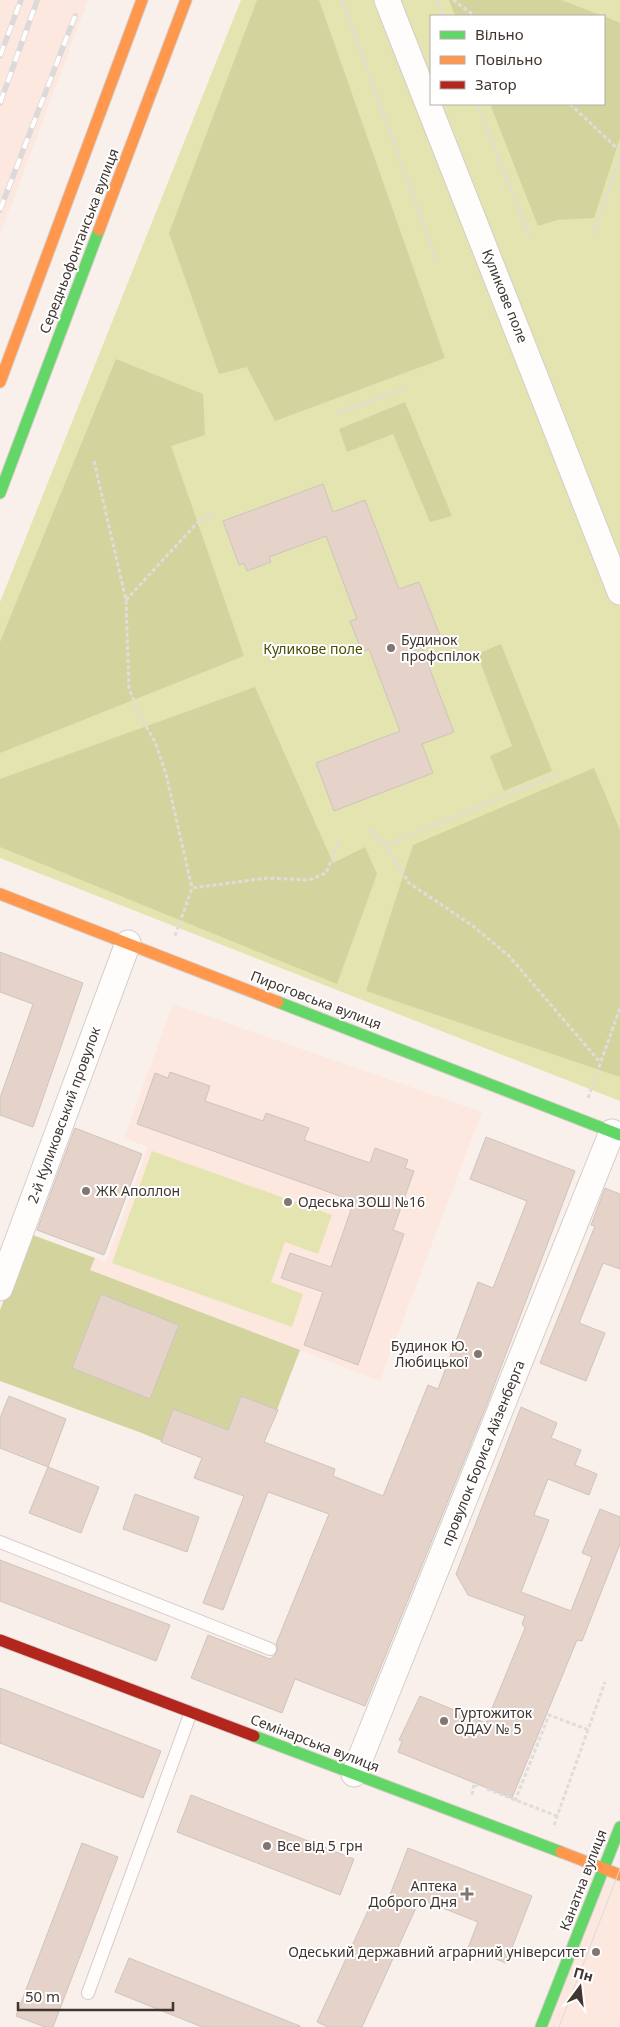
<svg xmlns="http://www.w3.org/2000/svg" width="620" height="2027" viewBox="0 0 620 2027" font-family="'Noto Sans',sans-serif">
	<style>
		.built { fill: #fce8de }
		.green { fill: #e4e4b1; fill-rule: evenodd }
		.forest { fill: #d3d39d }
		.building { fill: #e5d3ca; stroke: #cdc4bf }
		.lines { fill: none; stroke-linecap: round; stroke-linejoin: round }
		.lane-casing { stroke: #d6cdc9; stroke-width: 14 }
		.street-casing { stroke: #d6cdc9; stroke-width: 27 }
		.fast-casing { stroke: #d6cdc9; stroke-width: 13 }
		.slow-casing { stroke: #d6cdc9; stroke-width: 13 }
		.jam-casing { stroke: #d6cdc9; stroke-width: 13 }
		.path { stroke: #dfdcda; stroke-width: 3; stroke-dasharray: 4 2.5; stroke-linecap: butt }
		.lane { stroke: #fefdfc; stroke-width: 12 }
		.street { stroke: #fefdfc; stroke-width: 25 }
		.fast { stroke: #63d668; stroke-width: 11 }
		.slow { stroke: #ff974d; stroke-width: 11 }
		.jam { stroke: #b3261e; stroke-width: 11 }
		.tram { stroke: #dcd9d8; stroke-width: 1 }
		.rail-casing { stroke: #dcd9d8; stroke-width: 5.5 }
		.rail { stroke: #fff; stroke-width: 4; stroke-dasharray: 11; stroke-linecap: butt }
		.poi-dot { fill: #817672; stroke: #fff; stroke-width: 2 }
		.labels { text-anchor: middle; stroke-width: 4; stroke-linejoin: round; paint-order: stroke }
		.street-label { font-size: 14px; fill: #403530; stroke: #fff }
		.poi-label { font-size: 14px; fill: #403530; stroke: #fff; text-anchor: start }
		.park-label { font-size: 14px; fill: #4a4e01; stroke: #fff }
	</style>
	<rect width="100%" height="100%" fill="#f9f0ec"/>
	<g class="built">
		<polygon points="0,0 88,0 0,235"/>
		<polygon points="173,1004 482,1112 380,1381 90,1270 95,1258 106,1262 148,1147 124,1138"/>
		<polygon points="604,1870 620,1876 620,2027 544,2027"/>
	</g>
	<g class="green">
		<path d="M241,0H620V1101L0,858V602ZM431,16H604V104H431Z"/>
		<polygon points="152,1151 332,1215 318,1254 285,1242 271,1282 303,1294 292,1327 112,1263"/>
	</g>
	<g class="forest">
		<polygon points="257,0 319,0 445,358 275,421 247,367 219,374 169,233"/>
		<polygon points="449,0 561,0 603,16 455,16"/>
		<polygon points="604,16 620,23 620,138 594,218 557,220 538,226 490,104 604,104"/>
		<polygon points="116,359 203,394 205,435 171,446 244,656 0,753 0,642"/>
		<polygon points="405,402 452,516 430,522 393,434 347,452 339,429"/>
		<polygon points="501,644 552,771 504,791 490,756 512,746 477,654"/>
		<polygon points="255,687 333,863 365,847 377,874 337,984 0,847 0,779"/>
		<polygon points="594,768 620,830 620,1077 366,991 413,845"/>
		<polygon points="30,1234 95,1258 90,1270 300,1350 251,1477 139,1432 0,1381 0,1310"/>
	</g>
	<g class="building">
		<polygon points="323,484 333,512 365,500 399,589 419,582 441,638 421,646 454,732 422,744 433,773 334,811 316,763 400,731 369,649 362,652 350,621 357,619 326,536 269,557 271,562 247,571 244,563 239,565 223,521"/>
		<polygon points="0,952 83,983 33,1127 0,1115 0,1098 33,1004 0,992"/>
		<polygon points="170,1072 210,1086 205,1101 263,1121 266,1113 309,1128 304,1140 370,1163 375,1148 408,1160 405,1168 414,1171 393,1230 404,1234 358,1365 304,1345 323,1292 281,1278 290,1253 331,1267 354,1201 137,1124 155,1073 168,1078"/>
		<polygon points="75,1128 142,1154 104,1255 37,1230"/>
		<polygon points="486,1137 575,1171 487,1404 365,1706 295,1679 282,1713 191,1678 208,1635 270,1659 275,1655 278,1648 276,1644 329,1514 268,1492 223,1610 203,1603 244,1496 194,1478 202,1458 161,1442 173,1409 228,1430 241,1396 278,1410 264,1442 335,1469 333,1476 383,1496 428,1385 438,1389 478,1282 493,1288 527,1201 470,1179"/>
		<polygon points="605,1188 620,1194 620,1269 603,1263 579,1323 605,1333 586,1381 540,1363 595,1226 591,1225"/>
		<polygon points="101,1294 179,1325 150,1399 72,1368"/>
		<polygon points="9,1396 66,1419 48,1467 0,1448 0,1418"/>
		<polygon points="521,1407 557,1423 551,1438 581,1450 575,1465 597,1474 589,1495 548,1479 534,1515 549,1520 521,1592 571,1611 592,1557 582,1553 600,1509 620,1517 620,1544 582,1641 577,1640 512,1798 398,1752 402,1741 399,1740 420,1696 486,1723 525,1628 522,1624 525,1616 468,1595 456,1574"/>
		<polygon points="48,1467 99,1487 81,1533 29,1513"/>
		<polygon points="135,1494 199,1517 187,1552 123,1529"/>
		<polygon points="0,1560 170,1625 156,1661 0,1601"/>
		<polygon points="0,1688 161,1751 143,1798 0,1743"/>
		<polygon points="191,1795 354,1859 340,1895 177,1832"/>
		<polygon points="82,1843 118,1857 53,2027 45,2027 16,2016"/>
		<polygon points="408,1848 532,1896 506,1963 468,1948 478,1922 420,1899 362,2027 328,2027 317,2022 372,1902 385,1908"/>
		<polygon points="129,1958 300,2026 300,2027 202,2027 115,1992"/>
	</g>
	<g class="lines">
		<defs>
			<g id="lane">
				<polyline points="0,1542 270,1649"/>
				<polyline points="88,1993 191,1712"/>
			</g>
			<g id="street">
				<polyline points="387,0 620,592"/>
				<polyline points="0,1288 128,943"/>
				<polyline points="354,1774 612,1132"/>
			</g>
			<g id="fast">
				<polyline points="0,493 99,230"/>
				<polyline points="278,1002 620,1135"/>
				<polyline points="254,1736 561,1852"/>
				<polyline points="541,2027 620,1827"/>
			</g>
			<g id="slow">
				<polyline points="99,230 186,0"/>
				<polyline points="0,382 142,0"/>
				<polyline points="0,894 278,1002"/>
				<polyline points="561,1852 620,1875"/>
			</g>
			<polyline id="jam" points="0,1640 254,1736"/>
		</defs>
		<use href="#lane" class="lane-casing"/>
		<use href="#street" class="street-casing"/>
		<use href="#fast" class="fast-casing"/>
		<use href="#slow" class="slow-casing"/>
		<use href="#jam" class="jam-casing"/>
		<g class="path">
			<polyline points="342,0 437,262"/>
			<polyline points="437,0 443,16"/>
			<polyline points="453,0 475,16"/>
			<polyline points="477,104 530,238"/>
			<polyline points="570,104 620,151"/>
			<polyline points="594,234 620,158"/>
			<polyline points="338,413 406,388"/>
			<polyline points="94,461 126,600 129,688 138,712 155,742 166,774 192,888"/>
			<polyline points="126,600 197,523 215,513"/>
			<polyline points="369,830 385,845 409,883 473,926 509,956 600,1062"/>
			<polyline points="385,845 558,774"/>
			<polyline points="175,936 192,888 267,878 309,880 326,873 340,840"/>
			<polyline points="588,1098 620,1008"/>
			<polyline points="487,1789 557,1816"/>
			<polyline points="472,1795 474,1784 478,1786"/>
			<polyline points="515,1801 549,1715 589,1730"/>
			<polyline points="554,1825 605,1682"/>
		</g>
		<use href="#lane" class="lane"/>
		<use href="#street" class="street"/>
		<use href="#fast" class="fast"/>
		<use href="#slow" class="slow"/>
		<use href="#jam" class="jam"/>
		<polyline class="tram" points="559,2027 620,1869"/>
		<defs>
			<g id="rail">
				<polyline points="0,56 21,0"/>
				<polyline points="0,103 37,1"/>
				<polyline points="0,210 75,16"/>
			</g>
		</defs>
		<use href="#rail" class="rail-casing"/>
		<use href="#rail" class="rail"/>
	</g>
	<g class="poi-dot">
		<circle cx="391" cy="648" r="5"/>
		<circle cx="86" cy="1191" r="5"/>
		<circle cx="288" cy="1202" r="5"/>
		<circle cx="478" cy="1354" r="5"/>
		<circle cx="444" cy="1721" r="5"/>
		<circle cx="267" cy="1846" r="5"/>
		<path d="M464.5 1886.5h5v5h5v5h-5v5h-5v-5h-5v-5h5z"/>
		<circle cx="596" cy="1952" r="5"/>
	</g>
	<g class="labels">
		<g class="street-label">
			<text transform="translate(79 241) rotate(-69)" y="5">Середньофонтанська вулиця</text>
			<text transform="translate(505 296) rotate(68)" y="5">Куликове поле</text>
			<text transform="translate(316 1000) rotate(21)" y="5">Пироговська вулиця</text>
			<text transform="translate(64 1115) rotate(-70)" y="5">2-й Куликовський провулок</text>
			<text transform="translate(483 1453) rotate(-68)" y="5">провулок Бориса Айзенберга</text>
			<text transform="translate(315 1743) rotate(21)" y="5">Семінарська вулиця</text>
			<text transform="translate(583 1880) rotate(-69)" y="5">Канатна вулиця</text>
		</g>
		<g class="poi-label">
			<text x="401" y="645">Будинок<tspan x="401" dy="16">профспілок</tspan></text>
			<text x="96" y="1196">ЖК Аполлон</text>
			<text x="298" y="1207">Одеська ЗОШ №16</text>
			<text x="468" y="1351" text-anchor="end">Будинок Ю.<tspan x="468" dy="16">Любицької</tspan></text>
			<text x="454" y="1718">Гуртожиток<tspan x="454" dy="16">ОДАУ № 5</tspan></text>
			<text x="277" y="1851">Все від 5 грн</text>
			<text x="457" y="1891" text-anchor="end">Аптека<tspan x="457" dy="16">Доброго Дня</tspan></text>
			<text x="586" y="1957" text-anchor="end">Одеський державний аграрний університет</text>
		</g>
		<g class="park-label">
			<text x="313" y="654">Куликове поле</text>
		</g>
	</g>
	<rect x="430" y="15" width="175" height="90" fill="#ffffff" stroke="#b3aeac"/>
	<rect x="440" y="31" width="25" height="8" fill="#63d668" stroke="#b3aeac"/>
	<text x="475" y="40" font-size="15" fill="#403530">Вільно</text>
	<rect x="440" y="56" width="25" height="8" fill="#ff974d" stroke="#b3aeac"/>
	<text x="475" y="65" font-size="15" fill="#403530">Повільно</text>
	<rect x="440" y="81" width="25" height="8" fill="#b3261e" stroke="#b3aeac"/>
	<text x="475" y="90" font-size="15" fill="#403530">Затор</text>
	<g transform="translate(580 1987) rotate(15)" stroke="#ffffff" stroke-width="4" paint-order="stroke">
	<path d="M0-4L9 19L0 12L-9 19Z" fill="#403530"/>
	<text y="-8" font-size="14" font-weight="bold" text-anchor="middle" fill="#403530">Пн</text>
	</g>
	<path d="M18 2002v8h155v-8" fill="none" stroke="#403530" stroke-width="2.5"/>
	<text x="25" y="2002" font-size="15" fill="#403530" stroke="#ffffff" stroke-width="4" paint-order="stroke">50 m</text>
</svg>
